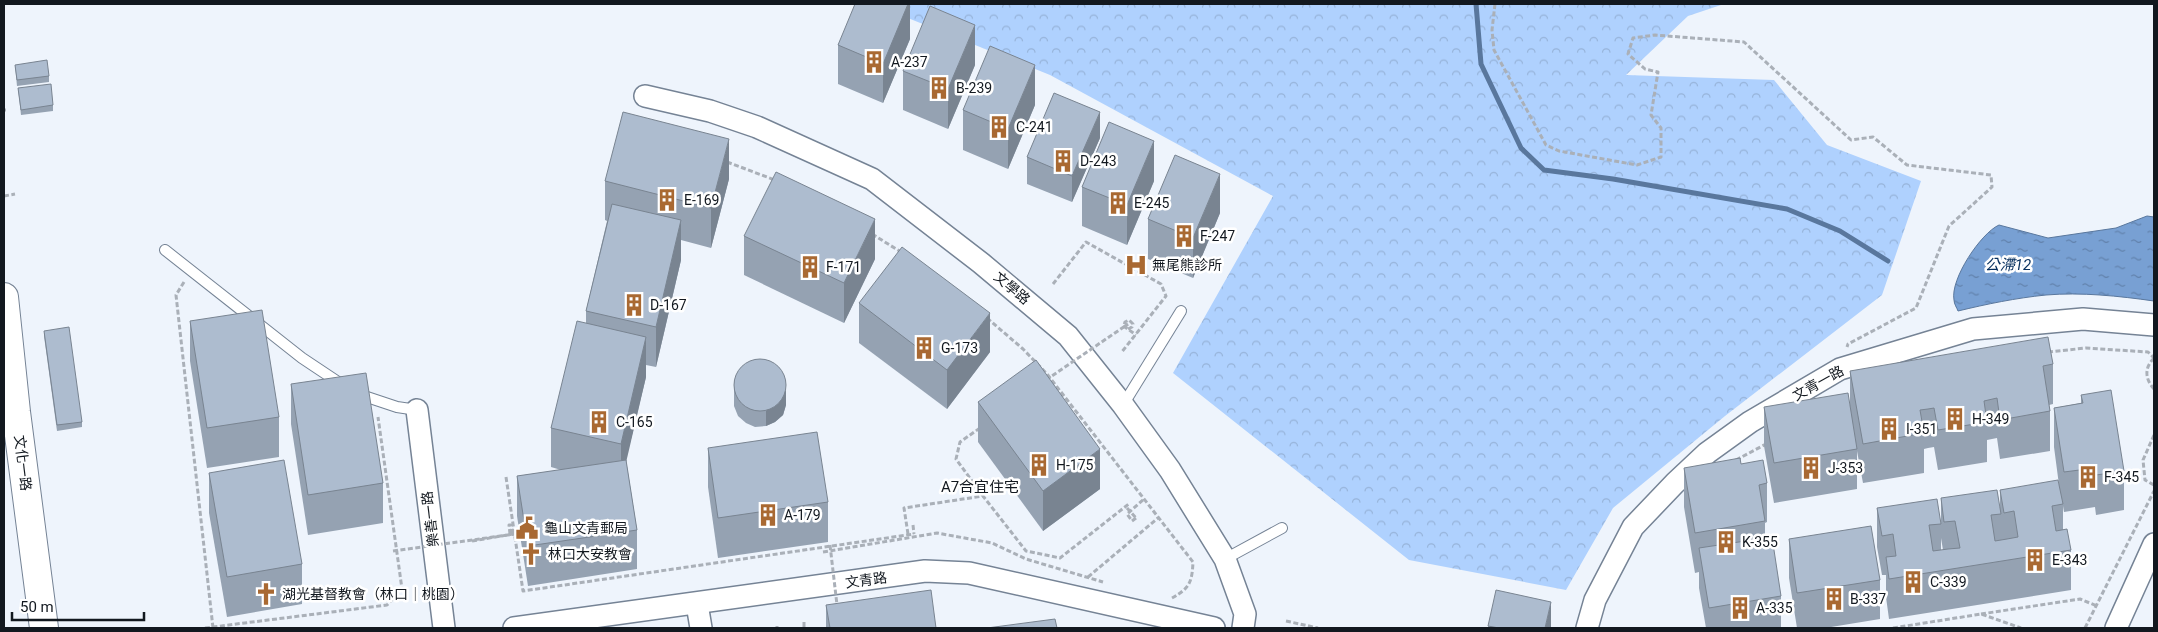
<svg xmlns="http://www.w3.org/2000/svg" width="2158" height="632" viewBox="0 0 2158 632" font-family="Roboto,'Noto Sans TC',sans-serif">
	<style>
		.forest { fill: url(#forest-crowns) }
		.water { fill: url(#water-ripples); stroke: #59779d }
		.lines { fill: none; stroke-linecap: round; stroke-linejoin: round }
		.stream { stroke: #59779d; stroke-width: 5 }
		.lane-casing { stroke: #758395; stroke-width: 12 }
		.street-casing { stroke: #758395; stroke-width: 24 }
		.secondary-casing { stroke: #758395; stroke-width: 30 }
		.path { stroke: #aab0b8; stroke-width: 3; stroke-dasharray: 5 2.5; stroke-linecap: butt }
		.lane { stroke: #fff; stroke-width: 10 }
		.street { stroke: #fff; stroke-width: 21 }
		.secondary { stroke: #fff; stroke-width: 28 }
		.path-bridge { stroke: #aab0b8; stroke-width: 3; stroke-dasharray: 5 2.5; stroke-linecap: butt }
		.wall { fill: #95a2b2 }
		.shaded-wall { fill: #798491 }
		.building { fill: #adbccf; stroke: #798491 }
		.labels { text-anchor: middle; stroke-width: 5; stroke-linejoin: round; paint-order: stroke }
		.poi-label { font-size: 14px; fill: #12181f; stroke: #fff; text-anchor: start }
		.street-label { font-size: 14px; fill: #12181f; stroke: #fff }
		.water-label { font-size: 15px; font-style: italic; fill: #062f5e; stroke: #fff }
		.neighbourhood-label { font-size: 15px; fill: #12181f; stroke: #fff }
	</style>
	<defs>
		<pattern id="forest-crowns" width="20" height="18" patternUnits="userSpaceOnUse" patternTransform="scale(1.25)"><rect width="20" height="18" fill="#afd1fe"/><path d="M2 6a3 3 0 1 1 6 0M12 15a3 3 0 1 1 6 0" fill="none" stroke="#96b3d9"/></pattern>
		<pattern id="water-ripples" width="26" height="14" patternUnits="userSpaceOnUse" patternTransform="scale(1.25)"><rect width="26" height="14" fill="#78a0d3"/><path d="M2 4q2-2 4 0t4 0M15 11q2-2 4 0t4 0" fill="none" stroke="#6181ab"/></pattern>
	</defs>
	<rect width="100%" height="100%" fill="#eef4fc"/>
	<polygon class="forest" points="873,4 1724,4 1688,16 1626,75 1774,80 1827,145 1921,181 1882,295 1725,416 1613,508 1566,590 1409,560 1173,373 1273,196 1050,75"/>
	<path class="water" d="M2147,216L2154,217V301C2119,296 2081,292 2046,295C2016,298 1987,304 1958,311C1957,308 1954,304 1954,300C1950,279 1981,233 1999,225L2048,238L2116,228Z"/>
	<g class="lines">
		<polyline class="stream" points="1476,4 1481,64 1521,148 1544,170 1613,179 1787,209 1840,231 1888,261"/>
		<defs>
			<g id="lane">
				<polyline points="165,250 302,358 341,384"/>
				<polyline points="358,394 397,407 417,410"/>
				<polyline points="1123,405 1181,311"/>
				<polyline points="1225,559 1282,528"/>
			</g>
			<g id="street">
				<polyline points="645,96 710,111 757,127 872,179 981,263 1068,336 1123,405 1170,470 1225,559 1245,614 1243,628"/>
				<polyline points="417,410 444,628"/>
				<polyline points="697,604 701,628"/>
				<polyline points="514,628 925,571 969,573 1214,628"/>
				<polyline points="1587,628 1595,600 1633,527 1675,483 1707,453 1750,422 1840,369 1973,329 2083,319 2154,325"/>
				<polyline points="2116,628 2154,544"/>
			</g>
			<polyline id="secondary" points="4,297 16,412 44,628"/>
		</defs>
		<use href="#lane" class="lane-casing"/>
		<use href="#street" class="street-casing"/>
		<use href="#secondary" class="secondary-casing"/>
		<g class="path">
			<polyline points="1495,4 1492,30 1494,50 1546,145 1559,151 1637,165 1661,157 1661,128 1651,115 1658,72 1645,69 1628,54 1633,38 1655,35 1744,42 1851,140 1873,137 1907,165 1991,175 1992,187 1949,226 1916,308 1848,344 1847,347"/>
			<polyline points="4,110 6,110"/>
			<polyline points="727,162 775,180"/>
			<polyline points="4,196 15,194"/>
			<polyline points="872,234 901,252"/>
			<polyline points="184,282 176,295 213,628"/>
			<polyline points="1053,284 1086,242 1161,284 1166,296 1121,353"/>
			<path d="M987,318L1023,349L1047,374L1193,562C1192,582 1190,588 1172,598"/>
			<polyline points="1128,329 1132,327 1133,324 1129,320 1125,322 1124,325 1124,327 1128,324 1125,327 1136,335"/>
			<polyline points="2048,352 2086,348 2148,352 2154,358"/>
			<path d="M2154,358C2144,368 2145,379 2154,389"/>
			<polyline points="980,428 960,442 956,459 983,496"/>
			<polyline points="2154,435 2143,460 2145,480 2154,485"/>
			<polyline points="1736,460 1768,443"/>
			<polyline points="1136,518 1132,521 1127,514 1144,499"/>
			<polyline points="913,525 914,534"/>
			<polyline points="510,534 509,525 511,525 513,535"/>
			<polyline points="908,534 904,508 983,496 1026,551 1060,558 1130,503"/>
			<polyline points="472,541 519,533"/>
			<polyline points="823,552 937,533 992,543 1026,559 1103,582"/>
			<polyline points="1088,577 1158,518"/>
			<polyline points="1981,614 2080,599 2097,606"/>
			<polyline points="1286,621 1318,628"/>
			<polyline points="804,622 804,628"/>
			<polyline points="777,626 777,628"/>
			<polyline points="1893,628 1981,614 2021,628"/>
			<polyline points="2085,628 2154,491"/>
		</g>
		<use href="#lane" class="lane"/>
		<use href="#street" class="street"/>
		<use href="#secondary" class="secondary"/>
		<g class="path-bridge">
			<polyline points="1046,380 1128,324"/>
			<polyline points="506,477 523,591 914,534"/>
			<polyline points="1127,508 1136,518"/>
			<polyline points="830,545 837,605"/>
			<polyline points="393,551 515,534"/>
			<polyline points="205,628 387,605 402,589 378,417"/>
		</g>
	</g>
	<g class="wall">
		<polygon points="910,4 910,39 883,103 838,84 838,45"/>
		<polygon points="15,65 49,76 49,82 17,86"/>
		<polygon points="975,65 948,129 903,110 903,71"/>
		<polygon points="18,88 53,105 53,111 21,115"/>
		<polygon points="1035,105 1008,169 963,150 963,110"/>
		<polygon points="1100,138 1072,202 1027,184 1027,157"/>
		<polygon points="729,179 711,248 681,240 681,260 656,367 646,365 646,377 626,460 637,530 637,569 528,586 517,516 517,476 561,470 551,467 551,428 586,323 586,311 607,221 605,220 605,181"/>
		<polygon points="1154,181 1127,245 1082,226 1082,187"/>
		<polygon points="1220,213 1193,278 1148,259 1148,219"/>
		<polygon points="744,236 875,259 844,323 744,275"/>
		<polygon points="859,303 990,352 947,409 859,343"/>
		<polygon points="190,321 279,417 279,457 207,468 190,361"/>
		<polygon points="44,331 82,422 82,427 57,431 44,336"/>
		<polygon points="2053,364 2053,404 2049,405 2050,411 2050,451 2000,459 1997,438 1987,440 1987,462 1938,470 1934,447 1928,448 1924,449 1924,473 1863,483 1857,451 1857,489 1774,503 1764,446 1764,407 1850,407 1850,371"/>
		<polygon points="734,381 786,405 783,415 775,422 766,426 755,427 746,423 738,416 734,406"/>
		<polygon points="291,384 383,483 383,523 308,535 291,424"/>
		<polygon points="2081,395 2124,471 2124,510 2096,515 2095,507 2064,512 2063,506 2063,530 2071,550 2071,590 1889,619 1886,597 1886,575 1882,575 1877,547 1877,508 1941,524 1941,550 1943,550 1941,538 1941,498 2000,507 2000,490 2059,485 2054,447 2054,408 2081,403"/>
		<polygon points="978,402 1100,489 1043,531 978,442"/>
		<polygon points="708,448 828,502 828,542 718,558 708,487"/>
		<polygon points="1741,464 1767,483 1767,522 1765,523 1765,538 1781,596 1781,628 1706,628 1699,588 1699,572 1695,573 1684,507 1684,468"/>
		<polygon points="209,473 302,564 302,604 227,617 209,513"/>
		<polygon points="1789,539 1880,580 1880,619 1825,628 1797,628 1789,578"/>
		<polygon points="826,605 936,628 826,628"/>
		<polygon points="1488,626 1551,628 1488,628"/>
	</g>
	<g class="shaded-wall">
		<polygon points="908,4 910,4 910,39 883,103 883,64"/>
		<polygon points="975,25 975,65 948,129 948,89"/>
		<polygon points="1035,65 1035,105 1008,169 1008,129"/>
		<polygon points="1100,112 1100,138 1072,202 1072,176"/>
		<polygon points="729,139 729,179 711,248 711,208"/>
		<polygon points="1154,141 1154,181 1127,245 1127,205"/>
		<polygon points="1220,174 1220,213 1193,278 1193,238"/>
		<polygon points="875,219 875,259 844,323 844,283"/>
		<polygon points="681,220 681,260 656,367 656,327"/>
		<polygon points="990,313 990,352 947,409 947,370"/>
		<polygon points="646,337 646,377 621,484 621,444"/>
		<polygon points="786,390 786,405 783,415 775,422 766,426 766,411"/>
		<polygon points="1100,449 1100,489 1043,531 1043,491"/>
		<polygon points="1551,602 1551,628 1545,628"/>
	</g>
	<g class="building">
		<polygon points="855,4 908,4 883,64 838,45"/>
		<polygon points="930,6 975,25 948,89 903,71"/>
		<polygon points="990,46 1035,65 1008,129 963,110"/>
		<polygon points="47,60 49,76 17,80 15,65"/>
		<polygon points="51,84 53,105 21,110 18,88"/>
		<polygon points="1054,93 1100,112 1072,176 1027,157"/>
		<polygon points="623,112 729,139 711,208 605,181"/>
		<polygon points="1109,122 1154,141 1127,205 1082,187"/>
		<polygon points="1175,155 1220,174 1193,238 1148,219"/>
		<polygon points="776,172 875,219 844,283 744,236"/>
		<polygon points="612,204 681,220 656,327 586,311"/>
		<polygon points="902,247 990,313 947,370 859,303"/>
		<polygon points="262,310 279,417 207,428 190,321"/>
		<polygon points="577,321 646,337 621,444 551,428"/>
		<polygon points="69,327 82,422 57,425 44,331"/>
		<polygon points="2048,337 2053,364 2043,366 2050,411 2000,420 1997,398 1984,401 1987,422 1938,430 1934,408 1928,409 1920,410 1924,433 1863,444 1850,371"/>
		<circle cx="760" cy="385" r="26"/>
		<polygon points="1036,360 1100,449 1043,491 978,402"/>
		<polygon points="366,373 383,483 308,495 291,384"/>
		<polygon points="2111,390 2124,471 2096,475 2095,468 2064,472 2054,408 2083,403 2081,395"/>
		<polygon points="1848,393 1857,449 1774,463 1764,407"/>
		<polygon points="817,432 828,502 718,518 708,448"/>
		<polygon points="1740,458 1741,464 1763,460 1767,483 1759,485 1765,521 1695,533 1684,468"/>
		<polygon points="284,460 302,564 227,577 209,473"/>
		<polygon points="626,460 637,530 528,546 517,476"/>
		<polygon points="2058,480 2063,504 2052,506 2056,531 2067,529 2071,550 1889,579 1886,557 1896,556 1893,534 1882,536 1877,508 1937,499 1941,524 1929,525 1933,551 1948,549 1960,548 1955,521 1944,522 1941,498 1997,490 2001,514 1991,515 1995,541 2007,539 2018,537 2014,511 2004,513 2000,490"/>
		<polygon points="1871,526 1880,580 1797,593 1789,539"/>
		<polygon points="1772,537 1781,596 1709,608 1699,548"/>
		<polygon points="931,590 936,628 830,628 826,605"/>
		<polygon points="1496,590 1551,602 1545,628 1499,628 1488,626"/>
		<polygon points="1055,619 1057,628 987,628"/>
	</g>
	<defs>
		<symbol id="building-bare" viewBox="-9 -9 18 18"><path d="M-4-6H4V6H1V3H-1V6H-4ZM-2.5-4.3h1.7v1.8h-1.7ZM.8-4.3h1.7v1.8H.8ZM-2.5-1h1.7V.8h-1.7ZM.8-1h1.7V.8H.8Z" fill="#a96932" stroke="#fff" stroke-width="2.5" paint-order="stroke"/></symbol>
		<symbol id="hospital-bare" viewBox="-9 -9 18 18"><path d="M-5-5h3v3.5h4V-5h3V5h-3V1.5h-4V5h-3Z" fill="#a96932" stroke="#fff" stroke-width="2.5" paint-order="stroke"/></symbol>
		<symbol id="civic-bare" viewBox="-9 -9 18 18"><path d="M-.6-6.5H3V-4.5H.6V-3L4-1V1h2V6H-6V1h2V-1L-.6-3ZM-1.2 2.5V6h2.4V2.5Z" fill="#a96932" stroke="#fff" stroke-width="2.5" paint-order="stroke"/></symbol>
		<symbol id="church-bare" viewBox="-9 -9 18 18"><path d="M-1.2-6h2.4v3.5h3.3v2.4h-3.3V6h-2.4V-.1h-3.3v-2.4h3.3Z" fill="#a96932" stroke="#fff" stroke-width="2.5" paint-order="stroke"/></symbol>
	</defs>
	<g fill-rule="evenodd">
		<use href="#building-bare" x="858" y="46" width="32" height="32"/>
		<use href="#building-bare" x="923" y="72" width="32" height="32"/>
		<use href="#building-bare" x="983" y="111" width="32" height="32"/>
		<use href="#building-bare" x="1047" y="145" width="32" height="32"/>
		<use href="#building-bare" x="651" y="184" width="32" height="32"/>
		<use href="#building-bare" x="1102" y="187" width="32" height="32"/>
		<use href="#building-bare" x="1168" y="220" width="32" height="32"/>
		<use href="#hospital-bare" x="1120" y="249" width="32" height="32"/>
		<use href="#building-bare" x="794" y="251" width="32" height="32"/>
		<use href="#building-bare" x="618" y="289" width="32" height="32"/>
		<use href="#building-bare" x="908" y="332" width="32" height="32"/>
		<use href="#building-bare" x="1939" y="403" width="32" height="32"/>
		<use href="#building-bare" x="583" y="406" width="32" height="32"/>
		<use href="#building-bare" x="1873" y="413" width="32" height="32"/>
		<use href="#building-bare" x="1023" y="449" width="32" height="32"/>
		<use href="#building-bare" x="1795" y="452" width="32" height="32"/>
		<use href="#building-bare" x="2072" y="461" width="32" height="32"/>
		<use href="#building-bare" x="752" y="499" width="32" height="32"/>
		<use href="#civic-bare" x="511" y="512" width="32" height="32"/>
		<use href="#building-bare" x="1710" y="526" width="32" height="32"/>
		<use href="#church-bare" x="515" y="538" width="32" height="32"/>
		<use href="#building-bare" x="2019" y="544" width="32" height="32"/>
		<use href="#building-bare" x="1897" y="566" width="32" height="32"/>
		<use href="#church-bare" x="250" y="578" width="32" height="32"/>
		<use href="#building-bare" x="1818" y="583" width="32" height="32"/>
		<use href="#building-bare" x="1724" y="592" width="32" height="32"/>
	</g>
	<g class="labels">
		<g class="poi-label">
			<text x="891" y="67">A-237</text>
			<text x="956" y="93">B-239</text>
			<text x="1016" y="132">C-241</text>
			<text x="1080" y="166">D-243</text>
			<text x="684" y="205">E-169</text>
			<text x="1134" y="208">E-245</text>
			<text x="1200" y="241">F-247</text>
			<text x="1152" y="270">無尾熊診所</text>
			<text x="826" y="272">F-171</text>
			<text x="650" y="310">D-167</text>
			<text x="941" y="353">G-173</text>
			<text x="1972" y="424">H-349</text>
			<text x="616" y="427">C-165</text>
			<text x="1906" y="434">I-351</text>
			<text x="1056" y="470">H-175</text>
			<text x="1828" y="473">J-353</text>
			<text x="2104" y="482">F-345</text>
			<text x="784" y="520">A-179</text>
			<text x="544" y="533">龜山文青郵局</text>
			<text x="1742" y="547">K-355</text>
			<text x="548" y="559">林口大安教會</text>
			<text x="2052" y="565">E-343</text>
			<text x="1930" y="587">C-339</text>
			<text x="282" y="599">湖光基督教會（林口｜桃園）</text>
			<text x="1850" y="604">B-337</text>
			<text x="1756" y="613">A-335</text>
		</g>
		<g class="street-label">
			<text transform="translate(1012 288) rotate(40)" y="5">文學路</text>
			<text transform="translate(1818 383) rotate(-29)" y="5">文青一路</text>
			<text transform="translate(23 463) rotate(83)" y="5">文化一路</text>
			<text transform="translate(430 519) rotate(-97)" y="5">樂善一路</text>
			<text transform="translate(866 580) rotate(-8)" y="5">文青路</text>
		</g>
		<g class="water-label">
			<text x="2008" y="270">公滯12</text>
		</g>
		<g class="neighbourhood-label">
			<text x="980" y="492">A7合宜住宅</text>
		</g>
	</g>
	<rect width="2158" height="632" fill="none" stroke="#12181f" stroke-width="10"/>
	<path d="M12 612v8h132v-8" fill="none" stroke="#12181f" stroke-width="2.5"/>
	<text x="20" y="612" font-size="15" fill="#12181f" stroke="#ffffff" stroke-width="4" paint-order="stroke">50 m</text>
</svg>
